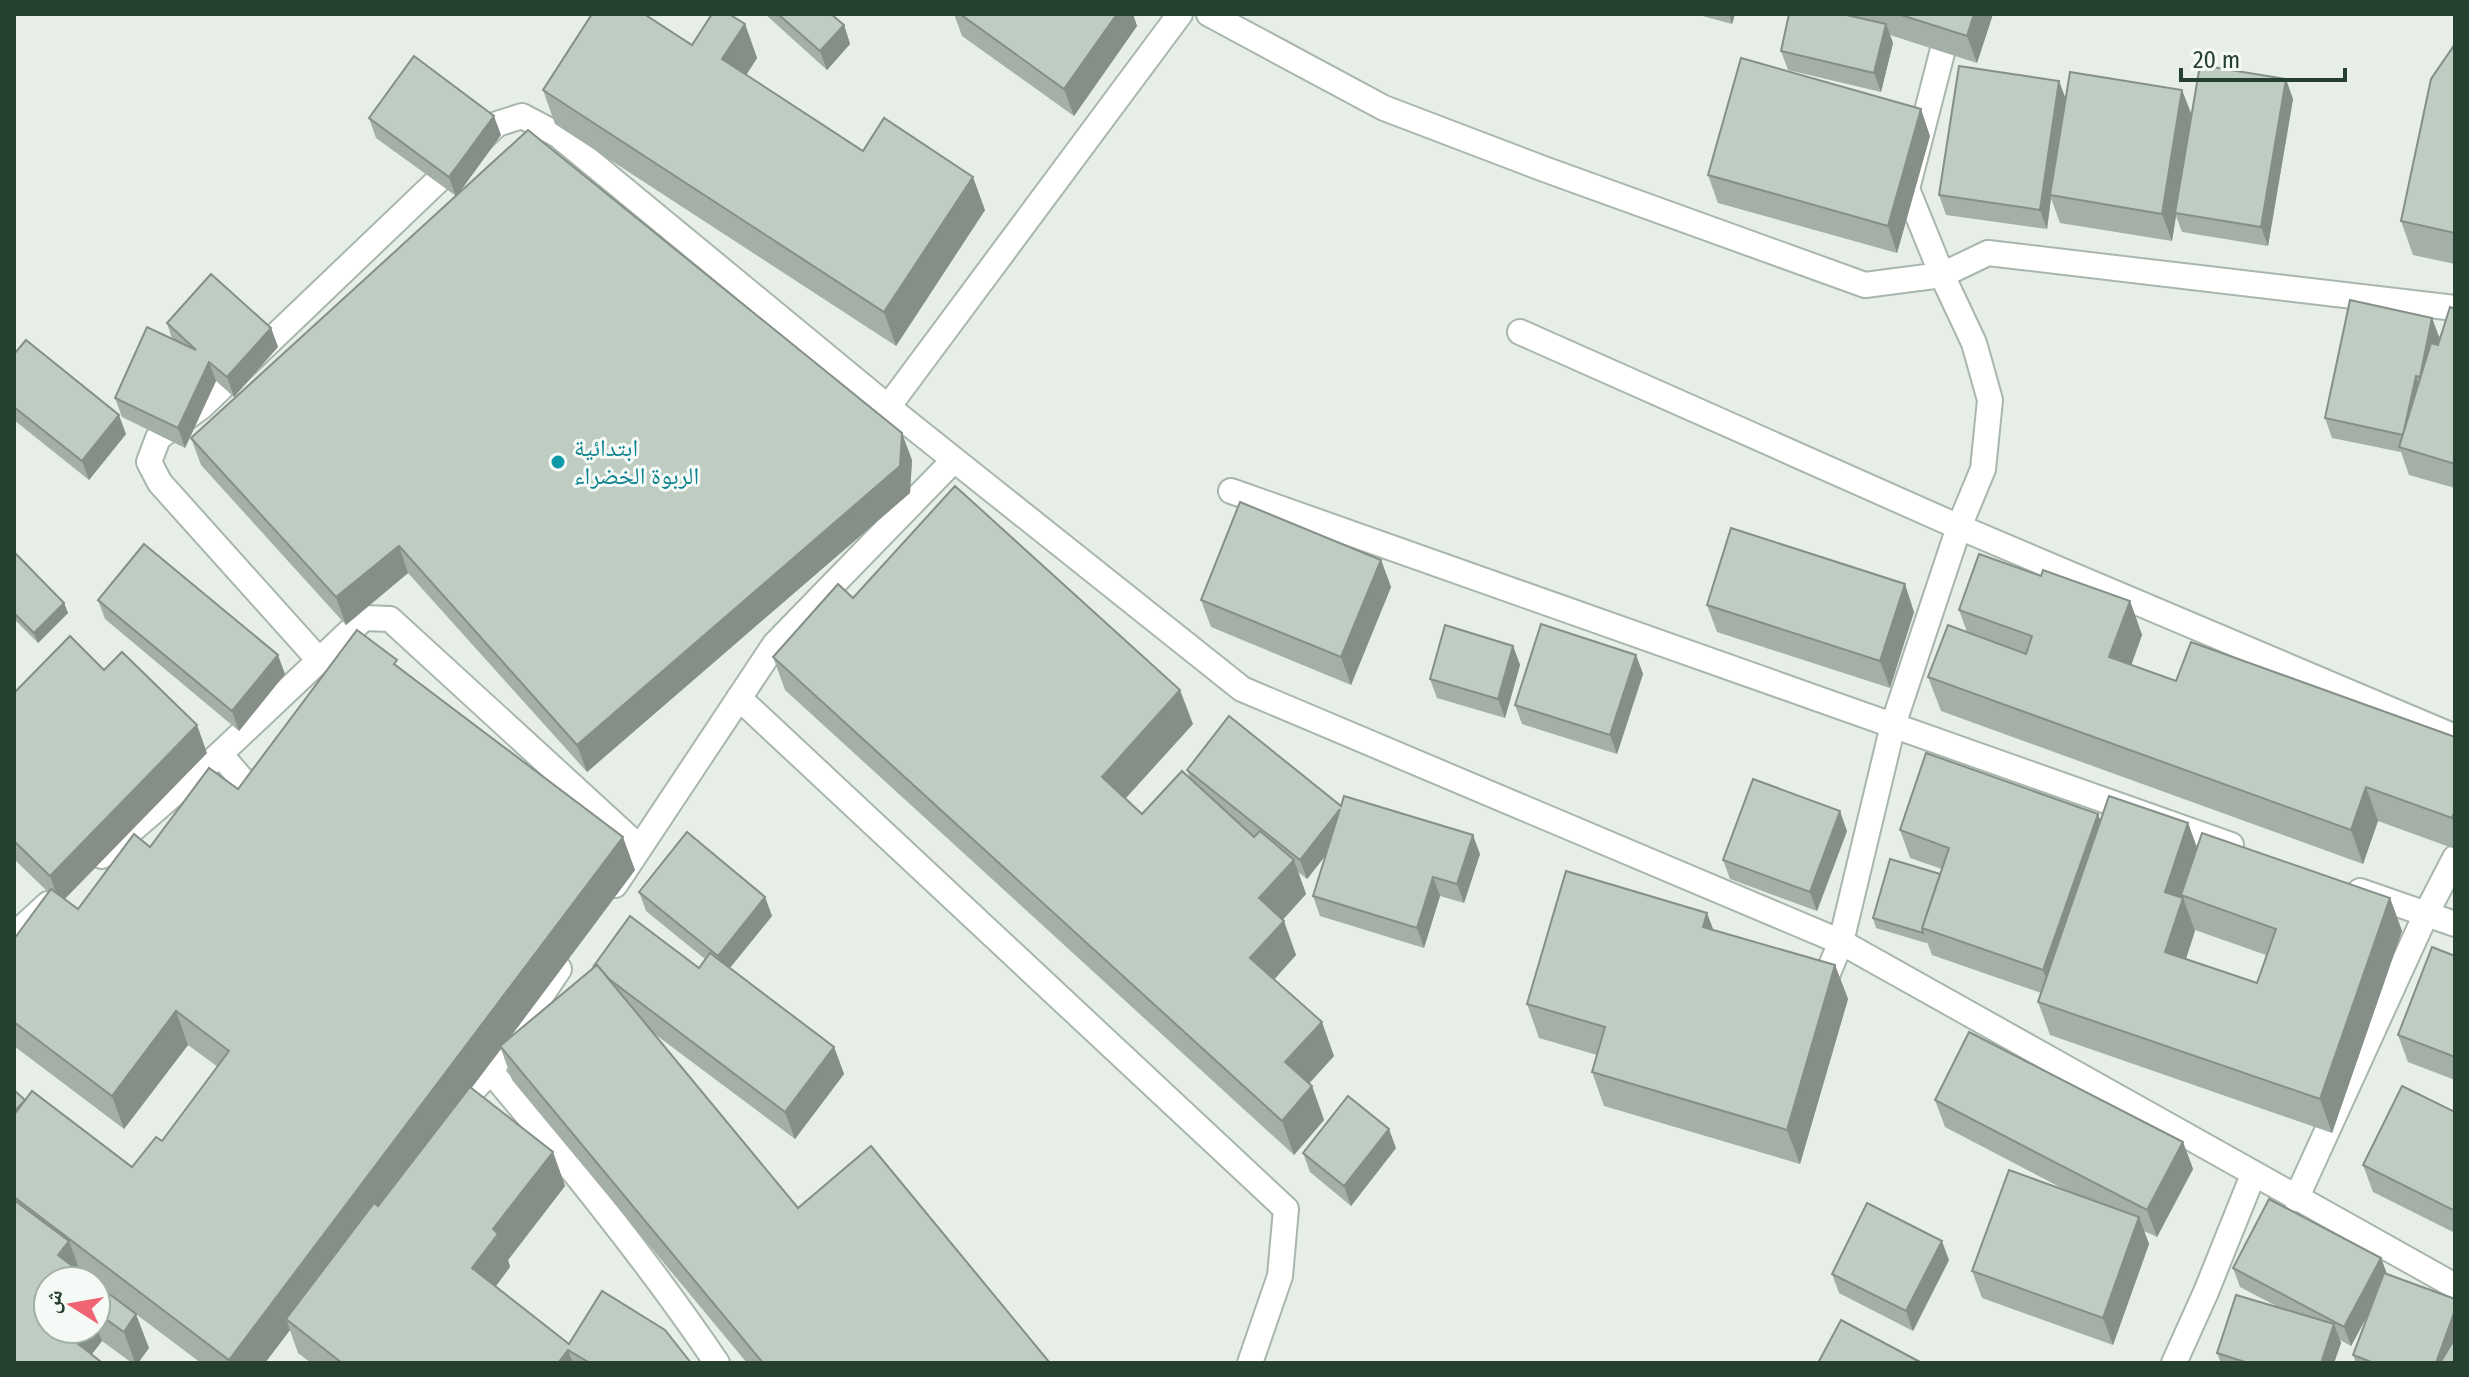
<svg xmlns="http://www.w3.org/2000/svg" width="2469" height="1377" viewBox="0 0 2469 1377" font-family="'Fira Sans Condensed','Noto Naskh Arabic',sans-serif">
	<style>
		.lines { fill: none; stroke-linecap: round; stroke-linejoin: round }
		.street-casing { stroke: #a8b6ac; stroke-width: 28 }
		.street { stroke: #fff; stroke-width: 24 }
		.wall { fill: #a3afa7; fill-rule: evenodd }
		.shaded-wall { fill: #858f88 }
		.building { fill: #beccc2; stroke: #858f88; stroke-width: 2 }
		.culture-dot { fill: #0f9aa8; stroke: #f6faf7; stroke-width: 3 }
		.labels { text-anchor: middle; stroke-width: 6; stroke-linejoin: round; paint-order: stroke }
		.culture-label { font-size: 24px; fill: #0d838f; stroke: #f6faf7; text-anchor: start }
	</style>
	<rect width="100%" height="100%" fill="#e6eee7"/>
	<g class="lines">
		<defs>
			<g id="street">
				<polyline points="1209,14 1384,108 1544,169 1865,285 1942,275 1988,253 2455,308"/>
				<polyline points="1520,332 1959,527 2455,737"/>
				<polyline points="888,407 1180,14"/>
				<polyline points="1231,491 2231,845"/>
				<polyline points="319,660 160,483 149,462 158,438 201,407 497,124 522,116 558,135 888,407 1242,689 1841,942 2455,1286"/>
				<polyline points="739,698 1286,1209 1280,1276 1250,1363"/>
				<polyline points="220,754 364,618 390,619 639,847"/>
				<polyline points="102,856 220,754 264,805"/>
				<polyline points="615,885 775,644 954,460"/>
				<polyline points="2360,891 2455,924"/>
				<polyline points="14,935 48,904"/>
				<polyline points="1828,973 1841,942 1893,725 1959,527 1983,469 1990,400 1974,343 1942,275 1907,189 1952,14"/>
				<path d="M482,1061C565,1159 645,1257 717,1363"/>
				<polyline points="452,1112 491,1071 559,969"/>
				<polyline points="2296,1199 2426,914 2455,858"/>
				<polyline points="2174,1363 2206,1292 2253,1175"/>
			</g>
		</defs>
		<use href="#street" class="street-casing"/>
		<use href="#street" class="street"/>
	</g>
	<g class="wall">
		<polygon points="765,14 831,14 844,25 850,44 827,70"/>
		<polygon points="954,14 1133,14 1137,26 1074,116 962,36"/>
		<polygon points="1695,14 1735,14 1732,24"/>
		<polygon points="1789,14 1993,14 1977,63 1890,35 1893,43 1881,92 1788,70 1781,51"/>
		<polygon points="745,24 757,58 746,75 863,151 985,210 896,346 555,124 543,90 692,45"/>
		<polygon points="2455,44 2455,264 2413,255 2401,221"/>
		<polygon points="2059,81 2066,100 2182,90 2192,115 2293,99 2268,246 2182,232 2176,216 2172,241 2060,223 2051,198 2047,229 1946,215 1939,195"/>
		<polygon points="369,118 501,135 459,193 912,460 910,493 587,772 408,573 346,625 201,465 191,438 456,196 376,138"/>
		<polygon points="1930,136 1897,253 1718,203 1708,175"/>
		<polygon points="2455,309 2455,488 2409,475 2401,452 2332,438 2325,418 2432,318 2439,337"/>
		<polygon points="167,323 271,328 278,347 234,397 216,381 185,448 122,417 115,398 172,339"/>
		<polygon points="14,354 126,434 89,480 14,420"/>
		<polygon points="14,552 64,603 68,613 38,643 14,619"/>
		<polygon points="1381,560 1391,587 1351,685 1211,627 1201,600"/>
		<polygon points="2041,576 2130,601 2142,635 2131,665 2176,681 2455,737 2455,849 2378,821 2363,864 1941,711 1928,677 1967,632 1959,610"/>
		<polygon points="853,598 1193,724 1125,799 1142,814 1190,778 1187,770 1341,806 1480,854 1464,903 1440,896 1424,948 1320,916 1313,896 1326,855 1307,879 1298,872 1306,894 1282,920 1296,955 1274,979 1334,1056 1309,1084 1312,1086 1324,1120 1294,1155 785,690 773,657"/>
		<polygon points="98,600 285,674 239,731 105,619"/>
		<polygon points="1707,605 1914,612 1890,688 1717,632"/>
		<polygon points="1513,646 1520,665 1505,718 1437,698 1430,679"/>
		<polygon points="1636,655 1643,674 1617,754 1522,724 1515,705"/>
		<polygon points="400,668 635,870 509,1039 593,968 699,968 705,959 646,911 639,892 765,897 772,916 730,968 834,1047 844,1074 795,1139 652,1032 798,1208 1050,1363 747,1363 512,1080 501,1049 471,1088 553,1152 565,1186 508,1260 510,1267 496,1286 569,1344 691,1363 311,1363 298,1353 290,1330 265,1363 201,1363 96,1284 96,1281 48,1281 96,1329 96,1284 149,1348 138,1363 132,1363 102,1341 92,1354 14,1363 14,1090 25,1100 132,1167 162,1141 218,1067 188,1045 124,1129 14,1046 14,939 49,893 14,859 14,693 104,670 207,753 64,899 78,909 150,847 238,789"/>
		<path d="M2100,821L2188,823L2197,847L2390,898L2402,931L2332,1133L2050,1035L2038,1002L2041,993L1932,955L1927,942L1926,943L1876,928L1873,918L1940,874L1942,869L1910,858L1900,830ZM2195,930L2266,955L2257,983L2186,959Z"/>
		<polygon points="1847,831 1817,911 1730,879 1723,860"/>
		<polygon points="1714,930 1835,965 1848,999 1800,1164 1604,1106 1592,1072 1597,1055 1539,1038 1527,1004"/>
		<polygon points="2455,956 2455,1080 2408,1062 2398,1035"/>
		<polygon points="1935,1100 2183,1142 2193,1169 2157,1237 2144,1231 2149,1244 2113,1345 1982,1298 1972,1271 2071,1193 1945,1127"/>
		<polygon points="2455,1112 2455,1233 2373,1192 2363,1165"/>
		<polygon points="1396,1148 1351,1206 1310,1172 1303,1153"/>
		<polygon points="2381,1258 2387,1274 2455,1363 2356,1363 2353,1355 2368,1315 2351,1346 2340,1340 2341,1343 2334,1363 2221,1363 2217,1353 2278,1307 2240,1287 2233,1268"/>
		<polygon points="1949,1260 1913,1331 1839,1293 1832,1274"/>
	</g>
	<g class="shaded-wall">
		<polygon points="1117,14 1133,14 1137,26 1074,116 1064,89"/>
		<polygon points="1729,14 1735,14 1732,24"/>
		<polygon points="1974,14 1993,14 1977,63 1967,36"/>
		<polygon points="745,24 757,58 735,93 722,59"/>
		<polygon points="1886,24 1893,43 1881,92 1874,73"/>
		<polygon points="844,25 850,44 827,70 820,51"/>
		<polygon points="2286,79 2293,99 2268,246 2261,227"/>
		<polygon points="2059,81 2066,100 2050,195 2051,198 2047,229 2040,210"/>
		<polygon points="2182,90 2192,117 2175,213 2176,216 2172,241 2162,214"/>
		<polygon points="1921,109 1930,136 1897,253 1888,226"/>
		<polygon points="494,116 501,135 456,197 449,177"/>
		<polygon points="973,177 985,210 896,346 884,312"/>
		<polygon points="2432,318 2439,337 2427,396 2420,377"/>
		<polygon points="271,328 278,347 234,397 227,377"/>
		<polygon points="209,362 216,381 185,448 178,428"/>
		<polygon points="2416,376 2423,396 2403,435"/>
		<polygon points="119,415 126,434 89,480 82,461"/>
		<polygon points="902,433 912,460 910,493 587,772 577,745"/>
		<polygon points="399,546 408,573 346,625 336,597"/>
		<polygon points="1381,560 1391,587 1351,685 1341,657"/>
		<polygon points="1905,584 1914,612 1890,688 1880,661"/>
		<polygon points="2130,601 2142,635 2122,691 2109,657"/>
		<polygon points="64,603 68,613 38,643 34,633"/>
		<polygon points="1513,646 1520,665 1505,718 1498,699"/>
		<polygon points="278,655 285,674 239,731 232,711"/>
		<polygon points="1636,655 1643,674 1617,754 1610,735"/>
		<polygon points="1180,690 1193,724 1114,811 1102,777"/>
		<polygon points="197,725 207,753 60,904 50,876"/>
		<polygon points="2366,787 2378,821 2363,864 2351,830"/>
		<polygon points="1340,809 1347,828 1307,879 1300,860"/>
		<polygon points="2455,810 2455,827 2452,818"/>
		<polygon points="1840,811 1847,831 1817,911 1810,892"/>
		<polygon points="2098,814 2108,841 2053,997 2043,970"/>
		<polygon points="2188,823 2200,857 2181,895 2183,898 2195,931 2177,986 2165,952 2165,892"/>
		<polygon points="1473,835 1480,854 1464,903 1457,884"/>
		<polygon points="623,837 635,870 502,1048 500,1046 501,1049 293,1325 286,1319 290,1330 265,1363 230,1363 229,1360"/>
		<polygon points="1294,860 1306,894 1272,932 1259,898"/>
		<polygon points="1433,877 1440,896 1424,948 1417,928"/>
		<polygon points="765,897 772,916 724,975 718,956"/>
		<polygon points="2390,898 2402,931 2332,1133 2320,1099"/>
		<polygon points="1707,913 1720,947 1703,927"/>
		<polygon points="1284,921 1296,955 1263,992 1250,958"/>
		<polygon points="1835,965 1848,999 1800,1164 1787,1130"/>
		<polygon points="176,1011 188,1045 124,1129 112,1096"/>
		<polygon points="1322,1022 1334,1056 1297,1096 1285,1062"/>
		<polygon points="834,1047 844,1074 795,1139 785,1112"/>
		<polygon points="1312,1086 1324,1120 1294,1155 1282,1121"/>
		<polygon points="1389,1129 1396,1148 1351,1206 1344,1186"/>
		<polygon points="2183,1142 2193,1169 2157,1237 2147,1210"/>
		<polygon points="553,1152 565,1186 508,1260 510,1267 484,1302 472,1268 493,1229"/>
		<polygon points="2139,1217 2149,1244 2113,1345 2103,1318"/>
		<polygon points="69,1241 81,1274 58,1255"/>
		<polygon points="1942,1241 1949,1260 1913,1331 1906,1311"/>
		<polygon points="2381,1258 2388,1277 2351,1346 2344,1327"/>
		<polygon points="2455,1310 2455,1349 2450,1363 2436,1363"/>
		<polygon points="136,1314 149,1348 138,1363 135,1363 124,1332"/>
		<polygon points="2334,1324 2341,1343 2334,1363 2321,1363"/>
		<polygon points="96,1325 102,1341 85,1363 68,1336 73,1329 96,1329"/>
		<polygon points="568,1350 573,1363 558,1363"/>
	</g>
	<g class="building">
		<polygon points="592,14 644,14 692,45 712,14 729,14 745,24 722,59 863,151 884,118 973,177 884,312 543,90"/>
		<polygon points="778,14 831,14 844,25 820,51"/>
		<polygon points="960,14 1117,14 1064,89"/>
		<polygon points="1789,14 1842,14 1886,24 1874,73 1781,51"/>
		<polygon points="1898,14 1974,14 1967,36"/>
		<polygon points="2455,44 2455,233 2401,221 2431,79"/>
		<polygon points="414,56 494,116 449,177 369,118"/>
		<polygon points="1741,58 1921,109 1888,226 1708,175"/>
		<polygon points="2200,65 2286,79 2261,227 2175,213"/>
		<polygon points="1959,66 2059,81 2040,210 1939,195"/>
		<polygon points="2070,72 2182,90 2162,214 2050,195"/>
		<polygon points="528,130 902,433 900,466 577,745 399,546 336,597 191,438"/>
		<polygon points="211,274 271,328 227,377 209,362 178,428 115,398 147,327 196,350 167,323"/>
		<polygon points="2350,300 2432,318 2420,377 2416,376 2403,435 2325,418"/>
		<polygon points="2450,307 2455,309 2455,464 2399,447 2431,343 2438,345"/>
		<polygon points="26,340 119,415 82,461 14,407 14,354"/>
		<polygon points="955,486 1180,690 1102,777 1142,814 1182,771 1254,837 1260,831 1294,860 1259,898 1284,921 1250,958 1322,1022 1285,1062 1312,1086 1282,1121 773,657 838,584 853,598"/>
		<polygon points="1240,502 1381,560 1341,657 1201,600"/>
		<polygon points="1731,528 1905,584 1880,661 1707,605"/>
		<polygon points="144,544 278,655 232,711 98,600"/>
		<polygon points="14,552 64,603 34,633 14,613"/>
		<polygon points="1979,554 2041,576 2043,570 2130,601 2109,657 2176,681 2191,642 2455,737 2455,810 2452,818 2366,787 2351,830 1928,677 1948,625 2026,654 2032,636 1959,610"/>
		<polygon points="1541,624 1636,655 1610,735 1515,705"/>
		<polygon points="1445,625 1513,646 1498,699 1430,679"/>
		<polygon points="357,630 397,660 394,664 623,837 229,1360 14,1197 14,1115 32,1091 132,1167 156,1137 162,1141 229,1051 176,1011 112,1096 14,1022 14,939 51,889 78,909 134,834 150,847 209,768 238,789"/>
		<polygon points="70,636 104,670 122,652 197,725 50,876 14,841 14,693"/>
		<polygon points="1229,716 1341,806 1344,796 1473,835 1457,884 1433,877 1417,928 1313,896 1340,809 1300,860 1187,770"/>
		<polygon points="1926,753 2098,814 2043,970 1922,928 1949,848 1900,830"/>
		<polygon points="1753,779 1840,811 1810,892 1723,860"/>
		<polygon points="2109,796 2188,823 2165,892 2183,898 2165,952 2257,983 2276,929 2181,895 2202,833 2390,898 2320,1099 2038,1002"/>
		<polygon points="687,832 765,897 718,956 639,892"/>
		<polygon points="1890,859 1940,874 1922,928 1923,933 1873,918"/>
		<polygon points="1566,871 1707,913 1703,927 1835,965 1787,1130 1592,1072 1605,1027 1527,1004"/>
		<polygon points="630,916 699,968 710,953 834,1047 785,1112 609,979 597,965 593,967"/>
		<polygon points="2432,947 2455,956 2455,1057 2398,1035"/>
		<polygon points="597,965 798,1208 871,1146 1050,1363 763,1363 500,1046"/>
		<polygon points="1969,1032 2183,1142 2147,1210 1935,1100"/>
		<polygon points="2402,1086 2455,1112 2455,1211 2363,1165"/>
		<polygon points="470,1087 553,1152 493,1229 498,1234 472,1268 569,1344 602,1291 665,1330 691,1363 590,1363 568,1350 558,1363 342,1363 286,1319 374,1203 378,1206"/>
		<polygon points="14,1090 25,1100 14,1112"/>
		<polygon points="1348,1096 1389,1129 1344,1186 1303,1153"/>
		<polygon points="2009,1170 2139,1217 2103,1318 1972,1271"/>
		<polygon points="2269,1199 2381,1258 2344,1327 2233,1268"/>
		<polygon points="14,1200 69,1241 58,1255 92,1281 48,1281 48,1329 73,1329 68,1336 100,1361 99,1363 14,1363"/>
		<polygon points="1867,1203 1942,1241 1906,1311 1832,1274"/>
		<polygon points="2384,1273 2455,1299 2455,1310 2436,1363 2374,1363 2353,1355"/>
		<polygon points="96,1284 136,1314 124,1332 96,1312"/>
		<polygon points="2236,1295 2334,1324 2321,1363 2248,1363 2217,1353"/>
		<polygon points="1841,1320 1922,1363 1818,1363"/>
		<polygon points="2452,1343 2455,1344 2455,1363 2440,1363"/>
	</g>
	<circle class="culture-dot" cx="558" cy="462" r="8"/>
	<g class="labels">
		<g class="culture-label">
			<text x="574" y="456">ابتدائية<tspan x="574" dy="28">الربوة الخضراء</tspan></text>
		</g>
	</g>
	<rect width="2469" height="1377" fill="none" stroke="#25402f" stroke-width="32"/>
	<g transform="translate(72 1305) rotate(281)"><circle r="38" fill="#f6faf7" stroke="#a2b0a7" stroke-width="2"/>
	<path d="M0-6L14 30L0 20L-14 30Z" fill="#ef6372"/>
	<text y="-12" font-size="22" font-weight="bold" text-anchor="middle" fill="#25402f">ش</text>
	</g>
	<path d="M2181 68v12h164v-12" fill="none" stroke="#25402f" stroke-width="4"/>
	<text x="2193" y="68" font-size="24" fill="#25402f" stroke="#f6faf7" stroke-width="6" paint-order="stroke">20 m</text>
</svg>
